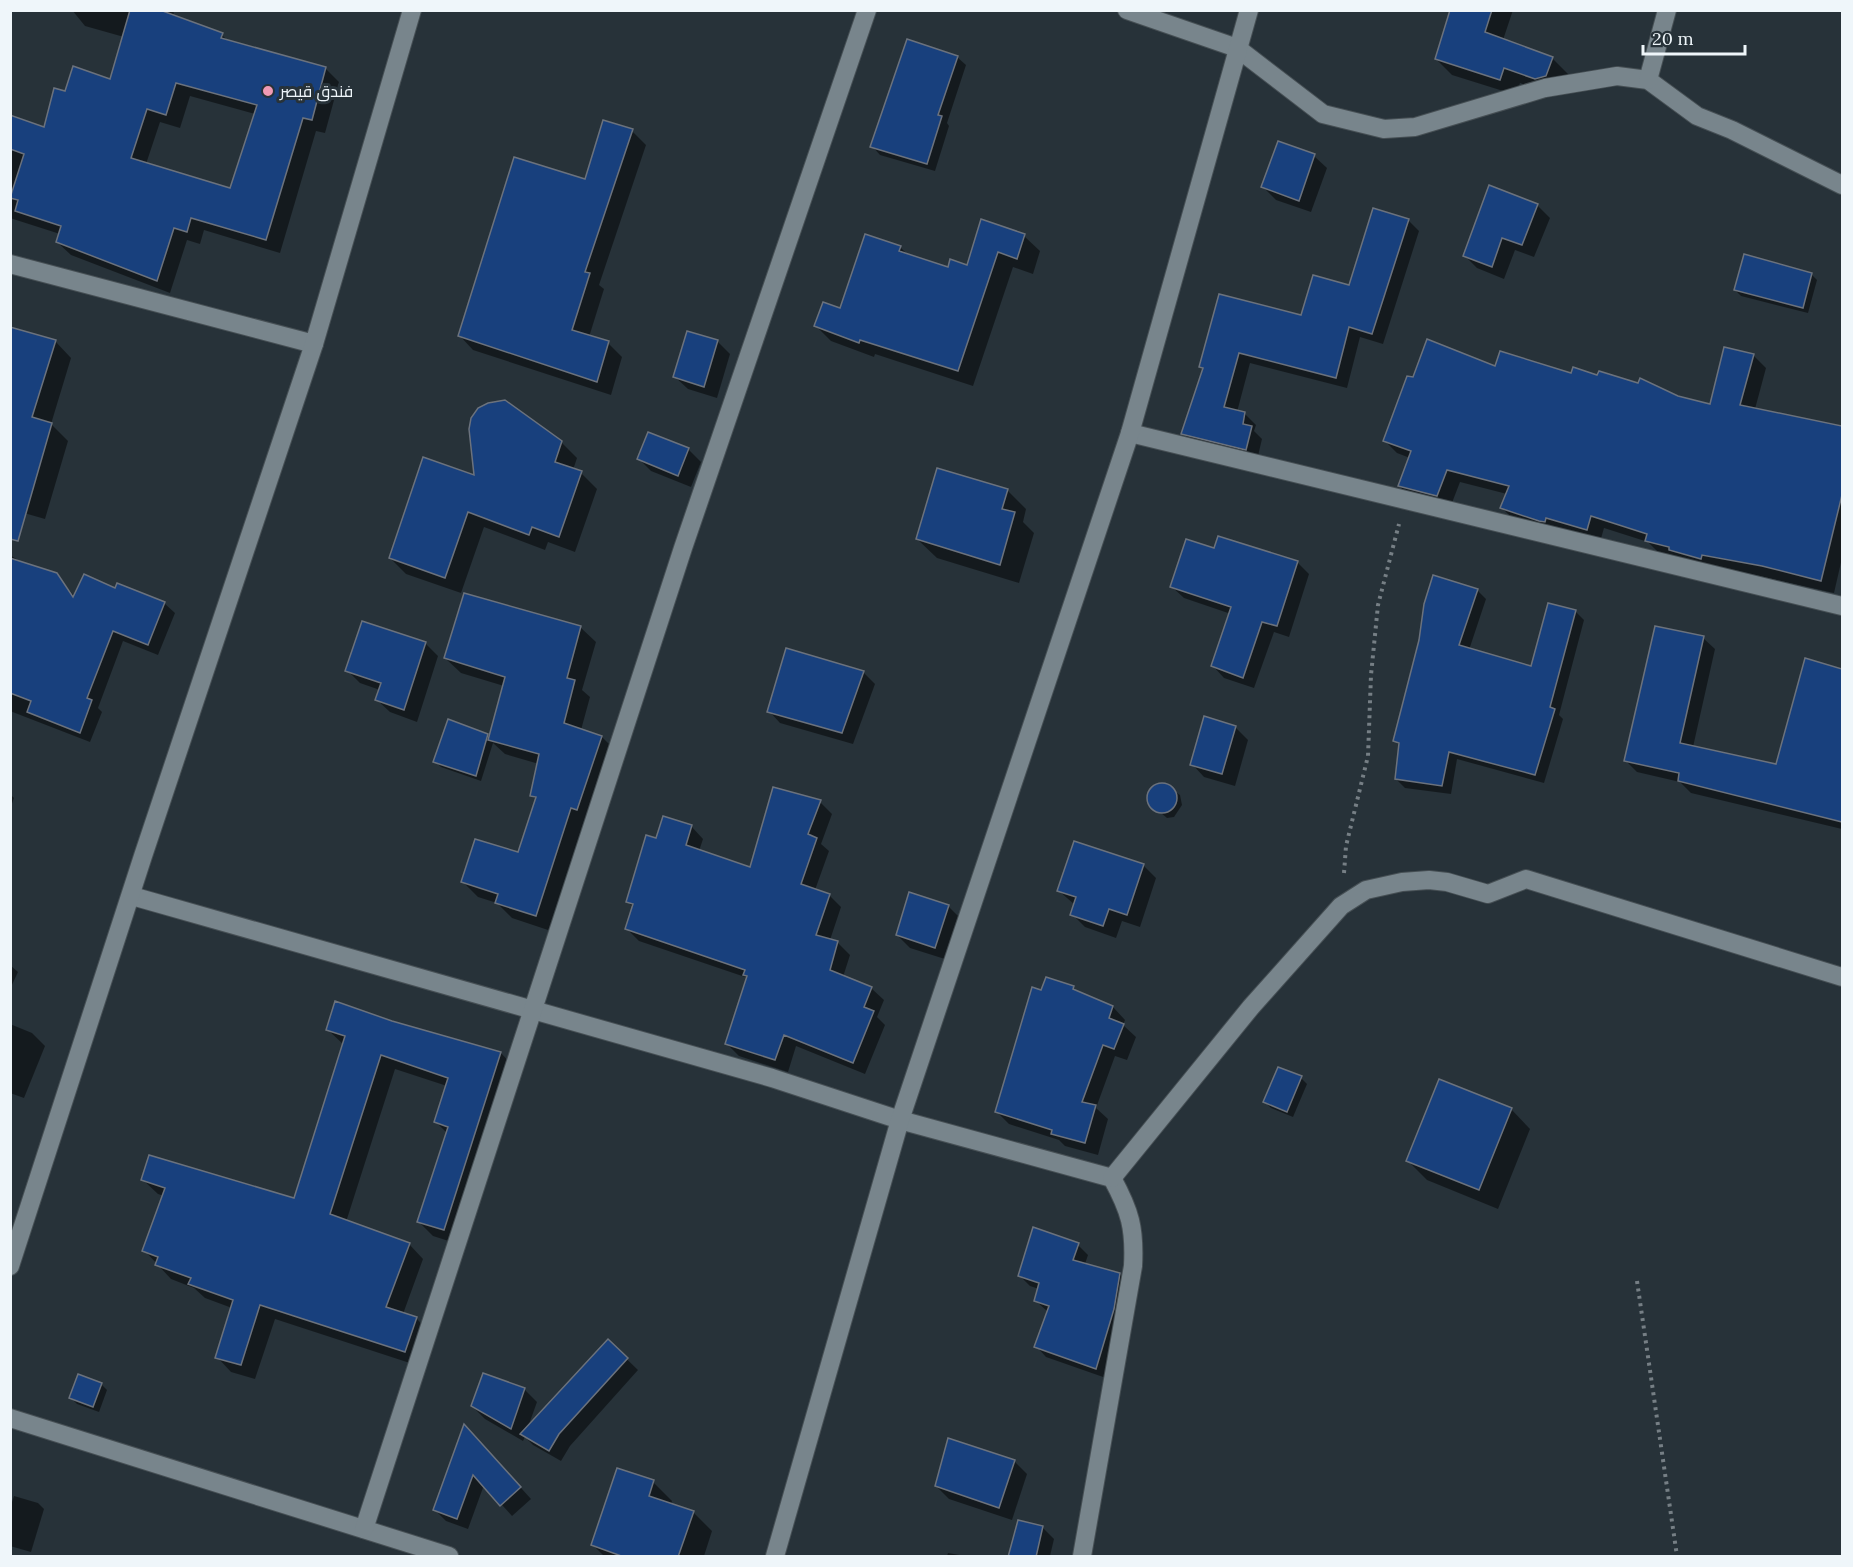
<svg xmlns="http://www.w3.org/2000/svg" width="1853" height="1567" viewBox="0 0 1853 1567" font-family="Lora,Cairo,serif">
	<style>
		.shadow { fill: #0007; fill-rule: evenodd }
		.building { fill: #18407d; stroke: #6b727d; stroke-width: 1.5; fill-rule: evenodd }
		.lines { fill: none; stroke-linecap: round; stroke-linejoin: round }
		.minor-casing { stroke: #464f54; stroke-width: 20 }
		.path { stroke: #767f85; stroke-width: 4; stroke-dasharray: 3 4.5; stroke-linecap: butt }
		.minor { stroke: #78858c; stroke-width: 18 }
		.poi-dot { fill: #f09ab4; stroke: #273239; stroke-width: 2 }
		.labels { text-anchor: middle; stroke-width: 6; stroke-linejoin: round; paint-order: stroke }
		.poi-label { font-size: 16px; fill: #eff6fa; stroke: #273239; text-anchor: start }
	</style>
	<rect width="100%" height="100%" fill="#273239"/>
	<g class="shadow">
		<path d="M72,10H174L173,17L222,35L229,42L325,68L339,82L325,133L316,131L280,253L204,230L200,244L187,240L170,293L71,255L57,242L60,234L10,218V117L45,128L66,93L111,81L124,37L85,26ZM190,96L255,114L231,190L146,164L160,122L180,128Z"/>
		<polygon points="1452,10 1513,10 1503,40 1552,58 1568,74 1561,92 1552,95 1520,83 1516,95 1452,75 1436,59"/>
		<polygon points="957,57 966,65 947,123 949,126 935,171 880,155 872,146"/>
		<polygon points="632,131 646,145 599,285 604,289 589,337 608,343 622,357 611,395 473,350 459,335 586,181"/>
		<polygon points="1314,156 1327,168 1311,212 1276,200 1263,187"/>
		<polygon points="1537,205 1550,218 1534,257 1515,250 1504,279 1477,268 1464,255"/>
		<polygon points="1408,220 1419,231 1383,344 1360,337 1347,388 1250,363 1237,412 1244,413 1256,425 1254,431 1262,439 1257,460 1194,445 1183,433 1204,370 1200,366 1302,317 1350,287"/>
		<polygon points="982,221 1024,236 1040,251 1033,274 1013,267 973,386 875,354 874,357 831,341 816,326 841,310 900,247 908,255 949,269 968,266"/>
		<polygon points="1811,274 1817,280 1808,313 1741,296 1735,290"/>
		<polygon points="10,328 55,341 71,358 51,424 68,441 45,519 10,509"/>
		<polygon points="688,333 718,342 730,354 717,398 688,389 675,377"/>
		<polygon points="1753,355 1766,368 1755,409 1842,426 1842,558 1834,593 1659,553 1648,542 1604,528 1600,542 1515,521 1502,508 1507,494 1460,482 1450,508 1412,499 1399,486 1410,458 1397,453 1384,440 1414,379 1496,368 1572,375 1711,405"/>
		<polygon points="561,442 577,458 573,470 581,473 597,489 575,552 548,542 545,550 484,527 461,593 406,574 390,558 476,477"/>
		<polygon points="688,449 701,462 691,487 651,471 639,459"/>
		<polygon points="1007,490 1026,509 1023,522 1034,533 1019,583 937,558 917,539"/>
		<polygon points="1215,550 1297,562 1309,574 1289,637 1274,632 1254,688 1224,678 1213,666 1231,614 1184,598 1172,587"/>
		<polygon points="10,555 24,564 56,574 75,597 116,590 164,603 175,613 158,655 123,641 98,708 102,712 90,742 10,711"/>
		<polygon points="1477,590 1486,599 1469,650 1532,668 1575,611 1584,620 1559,715 1563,719 1544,783 1457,759 1451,794 1405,788 1396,779 1400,746 1395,741"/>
		<polygon points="580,627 596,642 582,690 590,697 581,730 602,737 617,752 551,931 512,918 497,903 478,897 463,882 519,854 537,800 532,795 539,764 505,754 493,743 481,781 441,767 435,761 487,735 490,737 504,686 461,673 445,658"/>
		<polygon points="1703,638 1715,649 1693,747 1777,766 1837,669 1842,674 1842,704 1836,728 1842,729 1842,829 1691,793 1680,782 1637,772 1625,760"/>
		<polygon points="425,643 438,656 417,722 390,712 377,700 380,690 360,683 347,670"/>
		<polygon points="863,672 875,684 853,744 780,723 769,711"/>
		<polygon points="1235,727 1248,740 1235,786 1204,777 1192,764"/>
		<polygon points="1163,784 1180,795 1182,805 1174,817 1167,818 1149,803 1148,796 1156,786"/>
		<polygon points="10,794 14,798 10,809"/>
		<polygon points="820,802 832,814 821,844 829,851 815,890 829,895 841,907 830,940 838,943 850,955 843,977 871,988 884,1000 877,1017 885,1025 865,1074 796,1046 788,1072 739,1056 727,1044 748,978 639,941 627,929 633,907 628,902 657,840 691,826 703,839 699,851 751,869"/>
		<polygon points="1143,865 1156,878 1140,927 1122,921 1116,938 1085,927 1072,914 1075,905 1059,891"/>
		<polygon points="948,906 961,919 948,960 910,948 897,935"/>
		<polygon points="10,965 18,972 10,989"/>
		<polygon points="1073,987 1078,993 1113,1007 1125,1020 1123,1025 1136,1037 1127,1060 1115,1056 1096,1108 1108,1119 1098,1155 1065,1146 1059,1140 1009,1124 997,1112 1042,992"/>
		<polygon points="392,1022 501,1053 515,1068 458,1244 433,1236 418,1221 447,1133 436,1122 447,1086 395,1069 346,1222 409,1244 423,1259 403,1314 416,1318 430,1333 419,1366 275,1319 255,1379 231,1372 217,1357 232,1308 205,1298 194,1288 171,1279 144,1250 164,1196 158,1194 143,1180 295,1200 344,1045 328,1030"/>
		<polygon points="10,1024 32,1033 45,1046 24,1098 10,1093"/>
		<polygon points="1301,1078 1307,1084 1293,1117 1271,1108 1265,1102"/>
		<polygon points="1511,1109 1530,1129 1498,1209 1427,1180 1408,1161"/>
		<polygon points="1078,1245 1088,1255 1085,1264 1120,1274 1130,1285 1106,1378 1046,1357 1036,1346 1048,1312 1036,1301 1039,1289 1030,1286 1020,1276"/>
		<polygon points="608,1341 638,1370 570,1446 561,1461 533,1445 525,1437 523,1441 485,1419 472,1406 524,1389 537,1402 528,1427"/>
		<polygon points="101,1384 107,1390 99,1412 77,1404 71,1398"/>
		<polygon points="475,1437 531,1499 512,1516 484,1485 468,1529 446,1521 435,1510"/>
		<polygon points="1014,1461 1027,1474 1012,1520 949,1499 936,1486"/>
		<polygon points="653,1482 672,1501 671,1505 693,1512 712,1531 704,1556 604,1556 593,1545"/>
		<polygon points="14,1496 38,1503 44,1509 31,1552 10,1546 10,1508"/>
		<polygon points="1042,1527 1054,1539 1050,1556 1010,1556"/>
		<polygon points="948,1553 965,1556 947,1556"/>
	</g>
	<g class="building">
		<path d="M130,10H160L223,33L221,38L326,67L312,120L303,118L266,240L191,218L187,232L174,228L157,281L56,242L61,226L15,211L18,200L10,198L24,154L10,149V115L44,127L54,88L65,91L73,66L110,79ZM176,83L257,105L230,188L131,158L147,109L166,115Z"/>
		<polygon points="1450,10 1492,10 1485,32 1553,57 1546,76 1535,79 1504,68 1500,80 1435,59"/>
		<polygon points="907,39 958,56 938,115 942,116 927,164 870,147"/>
		<polygon points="603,120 633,129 585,272 590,273 572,330 609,341 597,382 458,336 514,157 585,179"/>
		<polygon points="1278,141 1315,154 1299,201 1261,187"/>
		<polygon points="1489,185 1538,204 1522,245 1502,238 1492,267 1463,256"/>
		<polygon points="1373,208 1409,219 1372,334 1349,327 1336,378 1239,353 1224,407 1245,412 1243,424 1252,426 1246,450 1181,434 1203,368 1199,367 1219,294 1301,315 1313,275 1349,285"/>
		<polygon points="981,219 1025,234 1017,259 998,252 958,371 860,340 859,343 814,326 823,302 840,308 865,234 901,246 899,251 948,267 950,259 967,265"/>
		<polygon points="1744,254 1812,273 1803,308 1734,290"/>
		<polygon points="10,327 56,340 32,417 52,423 18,541 10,539"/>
		<polygon points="687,331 718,340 704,387 673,377"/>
		<polygon points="1427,339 1495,366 1500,351 1571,373 1573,367 1597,375 1599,371 1638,383 1640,378 1678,396 1710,404 1724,347 1754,354 1740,405 1842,426 1842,495 1821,581 1762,566 1702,555 1701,559 1669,550 1669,547 1645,541 1647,534 1591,516 1587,530 1546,518 1545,522 1539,521 1500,508 1509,486 1447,470 1437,496 1398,486 1411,451 1383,441 1407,376 1413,377"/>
		<polygon points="505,400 562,441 555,462 582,471 559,537 532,527 529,535 468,512 445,578 389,558 423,457 474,475 469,429 471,418 478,408 488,403"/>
		<polygon points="648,432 689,448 678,476 637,459"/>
		<polygon points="937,468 1008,489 1002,509 1015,512 1000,565 916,539"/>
		<polygon points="1218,536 1298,561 1277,626 1262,622 1243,678 1211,666 1231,607 1170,587 1186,539 1214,548"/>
		<polygon points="10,558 57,573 73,597 84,574 115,588 117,583 165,602 148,645 113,631 87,698 92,700 80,733 27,712 31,701 10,693"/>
		<polygon points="1433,575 1478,589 1459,645 1531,666 1548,603 1576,610 1550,707 1555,709 1535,775 1449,752 1442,786 1395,779 1399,743 1393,741 1419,640 1424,604"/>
		<polygon points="464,593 581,626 567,678 575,680 564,723 602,736 577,810 571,808 536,916 495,903 498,894 461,882 475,839 518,852 536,797 530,796 539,754 488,740 505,677 444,658"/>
		<polygon points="362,621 426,642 404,710 375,700 381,683 345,671"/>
		<polygon points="1655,626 1704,636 1680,743 1776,764 1805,658 1842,669 1842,822 1678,781 1679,773 1624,761"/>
		<polygon points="786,648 864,671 842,733 767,712"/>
		<polygon points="1204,716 1236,726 1222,774 1190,765"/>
		<polygon points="448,719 488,734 476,776 433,762"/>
		<circle cx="1162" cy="798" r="15"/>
		<polygon points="773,787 821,800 808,834 817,838 801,884 830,894 816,935 838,941 830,970 872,987 864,1007 874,1011 853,1063 784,1035 775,1060 725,1044 747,976 743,975 745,970 625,929 633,904 626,902 646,835 656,838 663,816 692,825 686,845 750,867"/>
		<polygon points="1074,841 1144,864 1127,915 1109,909 1103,926 1070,915 1076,897 1057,891"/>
		<polygon points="909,892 949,905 935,948 896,935"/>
		<polygon points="1046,977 1074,986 1073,989 1113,1006 1109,1018 1124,1024 1114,1049 1103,1045 1082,1102 1096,1105 1085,1143 1051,1134 1052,1130 995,1112 1032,987 1041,990"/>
		<polygon points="335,1001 392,1021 501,1052 444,1230 417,1222 448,1127 434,1122 448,1078 381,1055 330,1214 410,1243 386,1307 417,1317 405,1352 260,1305 241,1365 215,1358 233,1300 188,1284 191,1278 155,1265 158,1257 142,1251 165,1188 141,1180 149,1155 294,1198 345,1036 326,1030"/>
		<polygon points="1278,1067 1302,1076 1287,1112 1263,1102"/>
		<polygon points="1439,1079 1512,1108 1479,1190 1406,1161"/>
		<polygon points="1033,1227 1079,1243 1073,1260 1120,1273 1114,1309 1096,1369 1034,1347 1049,1306 1034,1301 1039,1283 1018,1276"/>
		<polygon points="608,1339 628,1358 559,1434 549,1451 520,1434"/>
		<polygon points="483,1373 525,1388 511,1429 471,1406"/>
		<polygon points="78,1374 102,1383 93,1407 69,1398"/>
		<polygon points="464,1424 521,1487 500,1506 473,1475 457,1519 433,1510"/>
		<polygon points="948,1438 1015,1460 999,1508 935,1486"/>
		<polygon points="617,1468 654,1480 649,1496 694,1511 678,1557 624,1557 591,1545"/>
		<polygon points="1018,1520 1043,1526 1036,1557 1008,1557"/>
	</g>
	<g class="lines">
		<defs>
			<g id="minor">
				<polyline points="1127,10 1237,48 1323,114 1384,129 1415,127 1545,88 1617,76 1648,80 1697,116 1732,130 1842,185"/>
				<polyline points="1648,80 1667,10"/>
				<polyline points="10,264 314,344"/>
				<polyline points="1130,433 1842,606"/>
				<path d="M132,896L772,1078L900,1120L1112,1178C1130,1211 1135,1228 1133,1266L1082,1556"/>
				<polyline points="1112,1178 1251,1007 1341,906 1366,890 1402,882 1429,880 1447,882 1488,894 1526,879 1842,977"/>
				<polyline points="10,1266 143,856 314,344 412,10"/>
				<polyline points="10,1418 449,1556"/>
				<polyline points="364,1529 683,548 867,10"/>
				<polyline points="775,1556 900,1120 1130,433 1249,10"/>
			</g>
		</defs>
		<use href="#minor" class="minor-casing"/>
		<g class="path">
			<polyline points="1344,873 1346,846 1368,756 1371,675 1378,605 1399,524"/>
			<polyline points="1637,1281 1677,1556"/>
		</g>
		<use href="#minor" class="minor"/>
	</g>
	<circle class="poi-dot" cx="268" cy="91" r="6"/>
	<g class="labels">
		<g class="poi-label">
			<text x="280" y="97">فندق قيصر</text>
		</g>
	</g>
	<rect width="1853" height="1567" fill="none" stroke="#eff6fa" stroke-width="24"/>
	<path d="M1643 45v9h102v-9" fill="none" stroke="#eff6fa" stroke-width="3"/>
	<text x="1652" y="45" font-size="18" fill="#eff6fa" stroke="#273239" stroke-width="4.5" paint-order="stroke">20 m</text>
</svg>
